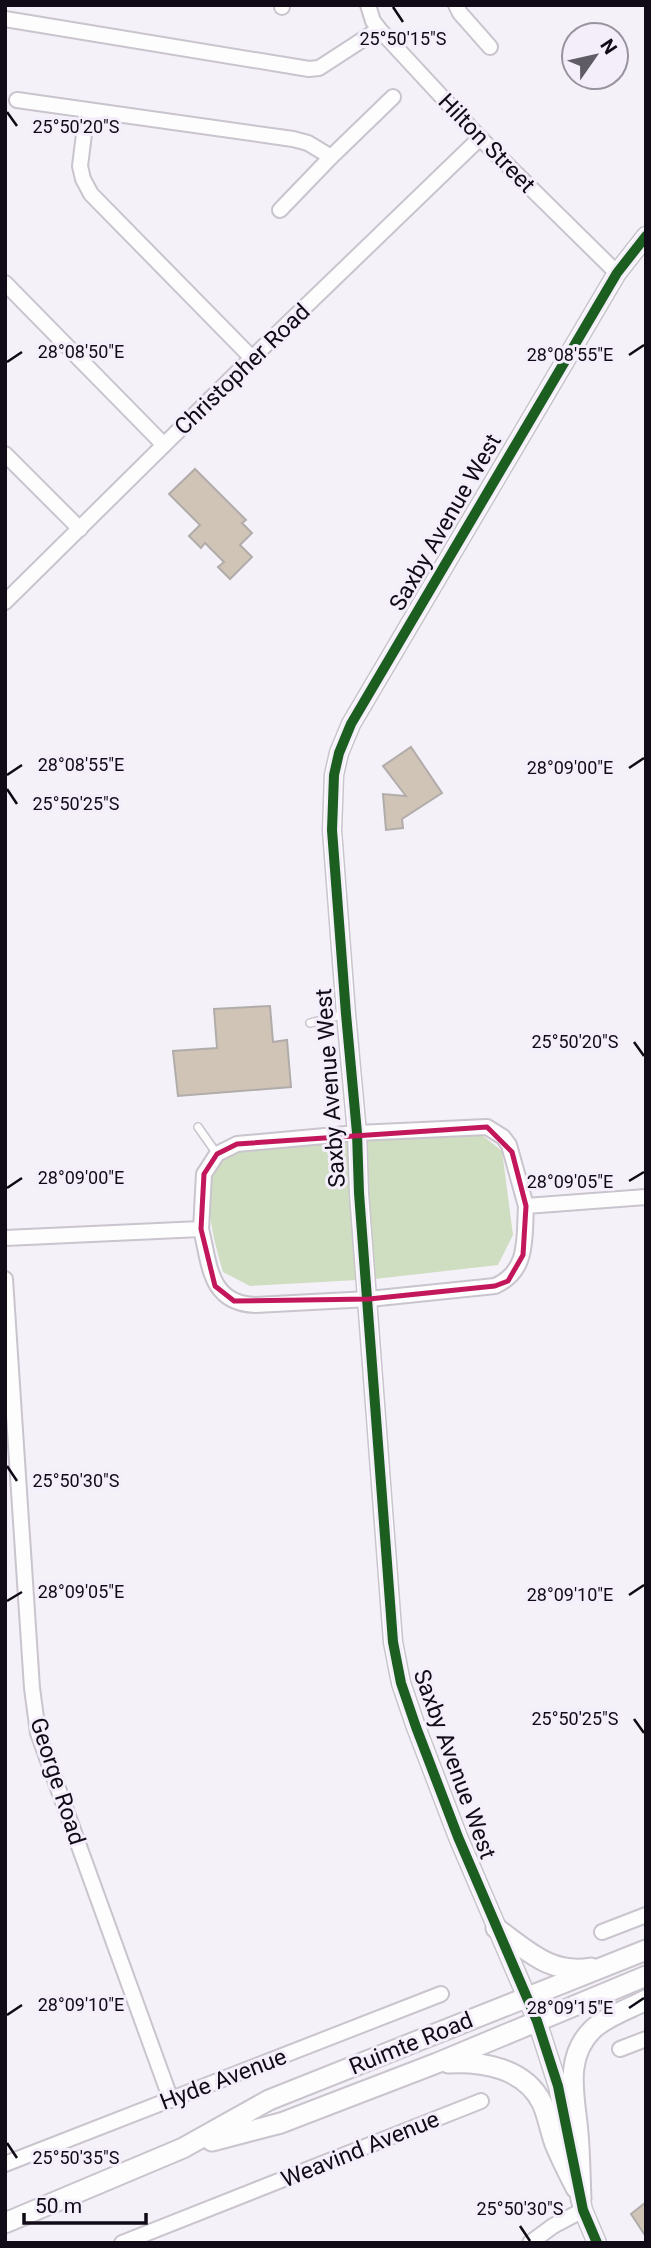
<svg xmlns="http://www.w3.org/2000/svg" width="651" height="2248" viewBox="0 0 651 2248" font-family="Roboto,sans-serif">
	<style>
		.green { fill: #cfdec1 }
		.building { fill: #d0c4b7; stroke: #b1acaa; stroke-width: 2 }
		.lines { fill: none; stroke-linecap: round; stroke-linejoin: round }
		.service-casing { stroke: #c9c4cd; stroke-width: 10 }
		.minor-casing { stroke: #c9c4cd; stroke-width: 18 }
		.tertiary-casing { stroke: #c9c4cd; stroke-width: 21 }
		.secondary-casing { stroke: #c9c4cd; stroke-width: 23 }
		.service { stroke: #fdfdfe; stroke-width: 7 }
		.minor { stroke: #fdfdfe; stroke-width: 14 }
		.tertiary { stroke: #fdfdfe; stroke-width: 18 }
		.secondary { stroke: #fdfdfe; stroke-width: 19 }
		.cycleway-casing { stroke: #f4eefb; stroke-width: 15 }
		.cycleway { stroke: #1b5e20; stroke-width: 10 }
		.marked { fill: none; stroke: #c2185b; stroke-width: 5; stroke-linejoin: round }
		.ticks { fill: none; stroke: #100b16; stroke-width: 2.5 }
		.labels { text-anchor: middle; stroke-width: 6; stroke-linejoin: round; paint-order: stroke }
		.street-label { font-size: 23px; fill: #100b16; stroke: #f4eefb }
		.ticks-label { font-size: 18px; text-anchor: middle; fill: #100b16; stroke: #f4eefb; stroke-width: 6; stroke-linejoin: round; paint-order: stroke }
	</style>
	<rect width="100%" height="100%" fill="#f4f1f8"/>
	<path class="green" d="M477,1131L502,1151L513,1235L498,1265L375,1279L250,1286L223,1272C214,1240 197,1185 223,1158C227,1153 236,1150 241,1146Z"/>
	<g class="building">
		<polygon points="195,469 246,520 242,523 252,533 240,545 252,557 230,579 218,567 224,562 205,543 201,548 189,536 200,525 169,494"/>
		<polygon points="411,747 442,793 402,819 403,828 386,830 383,794 406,796 383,766"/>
		<polygon points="270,1006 273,1042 287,1040 291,1087 178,1096 173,1051 217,1048 214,1009"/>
		<polygon points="646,2202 646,2237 631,2214"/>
	</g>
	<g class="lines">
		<defs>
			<g id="service">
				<polyline points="310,1023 345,1014"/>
				<polyline points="198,1127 217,1154"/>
			</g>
			<g id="minor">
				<polyline points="282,5 282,7"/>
				<polyline points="368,5 373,21 379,29 480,138 617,273"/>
				<polyline points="456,5 460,13 490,47"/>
				<polyline points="5,19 309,69 319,68 379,29"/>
				<polyline points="17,100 293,139 308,143 331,157"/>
				<polyline points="87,110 80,166 83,179 91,194 252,358"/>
				<polyline points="280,210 331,157 393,97"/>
				<polyline points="5,283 164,445"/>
				<polyline points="5,454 80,529"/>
				<polyline points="5,602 252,358 480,138"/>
				<path d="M201,1229C210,1265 209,1303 255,1305L369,1299L495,1286C529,1271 524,1238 526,1206"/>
				<polyline points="5,1238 201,1229 204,1174 217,1154 237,1144 357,1133 487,1127 503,1137 509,1145 526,1206 646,1197"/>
				<polyline points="5,1279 32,1688 38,1733 171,2100"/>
				<polyline points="602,1932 646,1915"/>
				<polyline points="620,2049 646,2039"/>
				<polyline points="5,2164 441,1994"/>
				<polyline points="122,2243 481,2101"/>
				<polyline points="530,2243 553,2226 583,2210"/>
			</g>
			<polyline id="tertiary" points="597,2243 583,2210 558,2086 537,2021 458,1837 416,1727 401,1683 393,1642 359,1193 357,1133 346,1014 332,830 334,775 339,753 351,724 617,273 646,236"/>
			<g id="secondary">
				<path d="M496,1928C527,1950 550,1975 591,1968"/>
				<path d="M448,2063C482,2061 525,2068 542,2103C548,2116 550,2131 555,2144C561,2159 569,2174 576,2188"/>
				<polyline points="212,2141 281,2123 437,2063 646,1976"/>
				<path d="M581,2199C580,2177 580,2155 578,2133C575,2097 563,2058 593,2029C607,2016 629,2009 646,2000"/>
				<polyline points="5,2223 183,2148 269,2100 646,1950"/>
			</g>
		</defs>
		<use href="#service" class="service-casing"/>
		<use href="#minor" class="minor-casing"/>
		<use href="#tertiary" class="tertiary-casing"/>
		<use href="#secondary" class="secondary-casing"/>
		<use href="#service" class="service"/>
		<use href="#minor" class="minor"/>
		<use href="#tertiary" class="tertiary"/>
		<use href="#secondary" class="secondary"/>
		<defs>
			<polyline id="cycleway" points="597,2243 583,2210 558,2086 537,2021 458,1837 416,1727 401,1683 393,1642 359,1193 357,1133 346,1014 332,830 334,775 339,753 351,724 617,273 646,236"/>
		</defs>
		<use href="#cycleway" class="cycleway-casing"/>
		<use href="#cycleway" class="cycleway"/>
	</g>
	<path class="marked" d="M487,1127L512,1152L526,1206L523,1255L508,1281L495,1286L369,1299L234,1301L215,1286L201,1229L204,1174L217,1154L237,1144Z"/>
	<path class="ticks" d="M393,7L403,22M7,112L17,126M629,355L644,345M7,362L22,352M629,768L644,758M7,775L22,765M7,789L17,804M634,1042L644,1056M629,1181L644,1172M7,1188L22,1178M7,1466L17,1481M629,1595L644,1585M7,1601L22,1592M634,1719L644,1733M629,2008L644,1998M7,2015L22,2005M7,2143L17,2158M520,2226L530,2241"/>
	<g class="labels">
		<g class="street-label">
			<text transform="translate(487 143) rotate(46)" y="8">Hilton Street</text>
			<text transform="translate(242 369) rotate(-44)" y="8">Christopher Road</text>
			<text transform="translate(445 522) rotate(-60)" y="8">Saxby Avenue West</text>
			<text transform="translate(330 1088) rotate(-94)" y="8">Saxby Avenue West</text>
			<text transform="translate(455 1764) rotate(70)" y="8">Saxby Avenue West</text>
			<text transform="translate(58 1781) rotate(72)" y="8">George Road</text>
			<text transform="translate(411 2043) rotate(-22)" y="8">Ruimte Road</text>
			<text transform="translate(223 2079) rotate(-21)" y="8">Hyde Avenue</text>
			<text transform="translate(360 2149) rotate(-22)" y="8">Weavind Avenue</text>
		</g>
	</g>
	<g class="ticks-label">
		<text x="403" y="45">25°50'15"S</text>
		<text x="76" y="133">25°50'20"S</text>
		<text x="81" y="358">28°08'50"E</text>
		<text x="570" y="361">28°08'55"E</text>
		<text x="81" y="771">28°08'55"E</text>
		<text x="570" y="774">28°09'00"E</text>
		<text x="76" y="810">25°50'25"S</text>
		<text x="575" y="1048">25°50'20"S</text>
		<text x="81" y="1184">28°09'00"E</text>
		<text x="570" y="1188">28°09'05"E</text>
		<text x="76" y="1487">25°50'30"S</text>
		<text x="81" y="1598">28°09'05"E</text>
		<text x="570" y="1601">28°09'10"E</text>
		<text x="575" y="1725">25°50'25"S</text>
		<text x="81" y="2011">28°09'10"E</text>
		<text x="570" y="2014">28°09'15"E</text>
		<text x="76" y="2164">25°50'35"S</text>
		<text x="520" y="2215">25°50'30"S</text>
	</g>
	<rect width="651" height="2248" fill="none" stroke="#100b16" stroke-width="14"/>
	<g transform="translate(595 56) rotate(56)"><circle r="33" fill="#f4eefb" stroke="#99939f" stroke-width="2"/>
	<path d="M0-5L12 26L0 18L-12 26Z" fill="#605c65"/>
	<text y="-10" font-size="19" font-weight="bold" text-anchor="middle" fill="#100b16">N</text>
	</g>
	<path d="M24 2213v10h122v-10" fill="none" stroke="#100b16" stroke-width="3.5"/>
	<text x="35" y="2213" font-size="21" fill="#100b16" stroke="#f4eefb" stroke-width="5" paint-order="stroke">50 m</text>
</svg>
